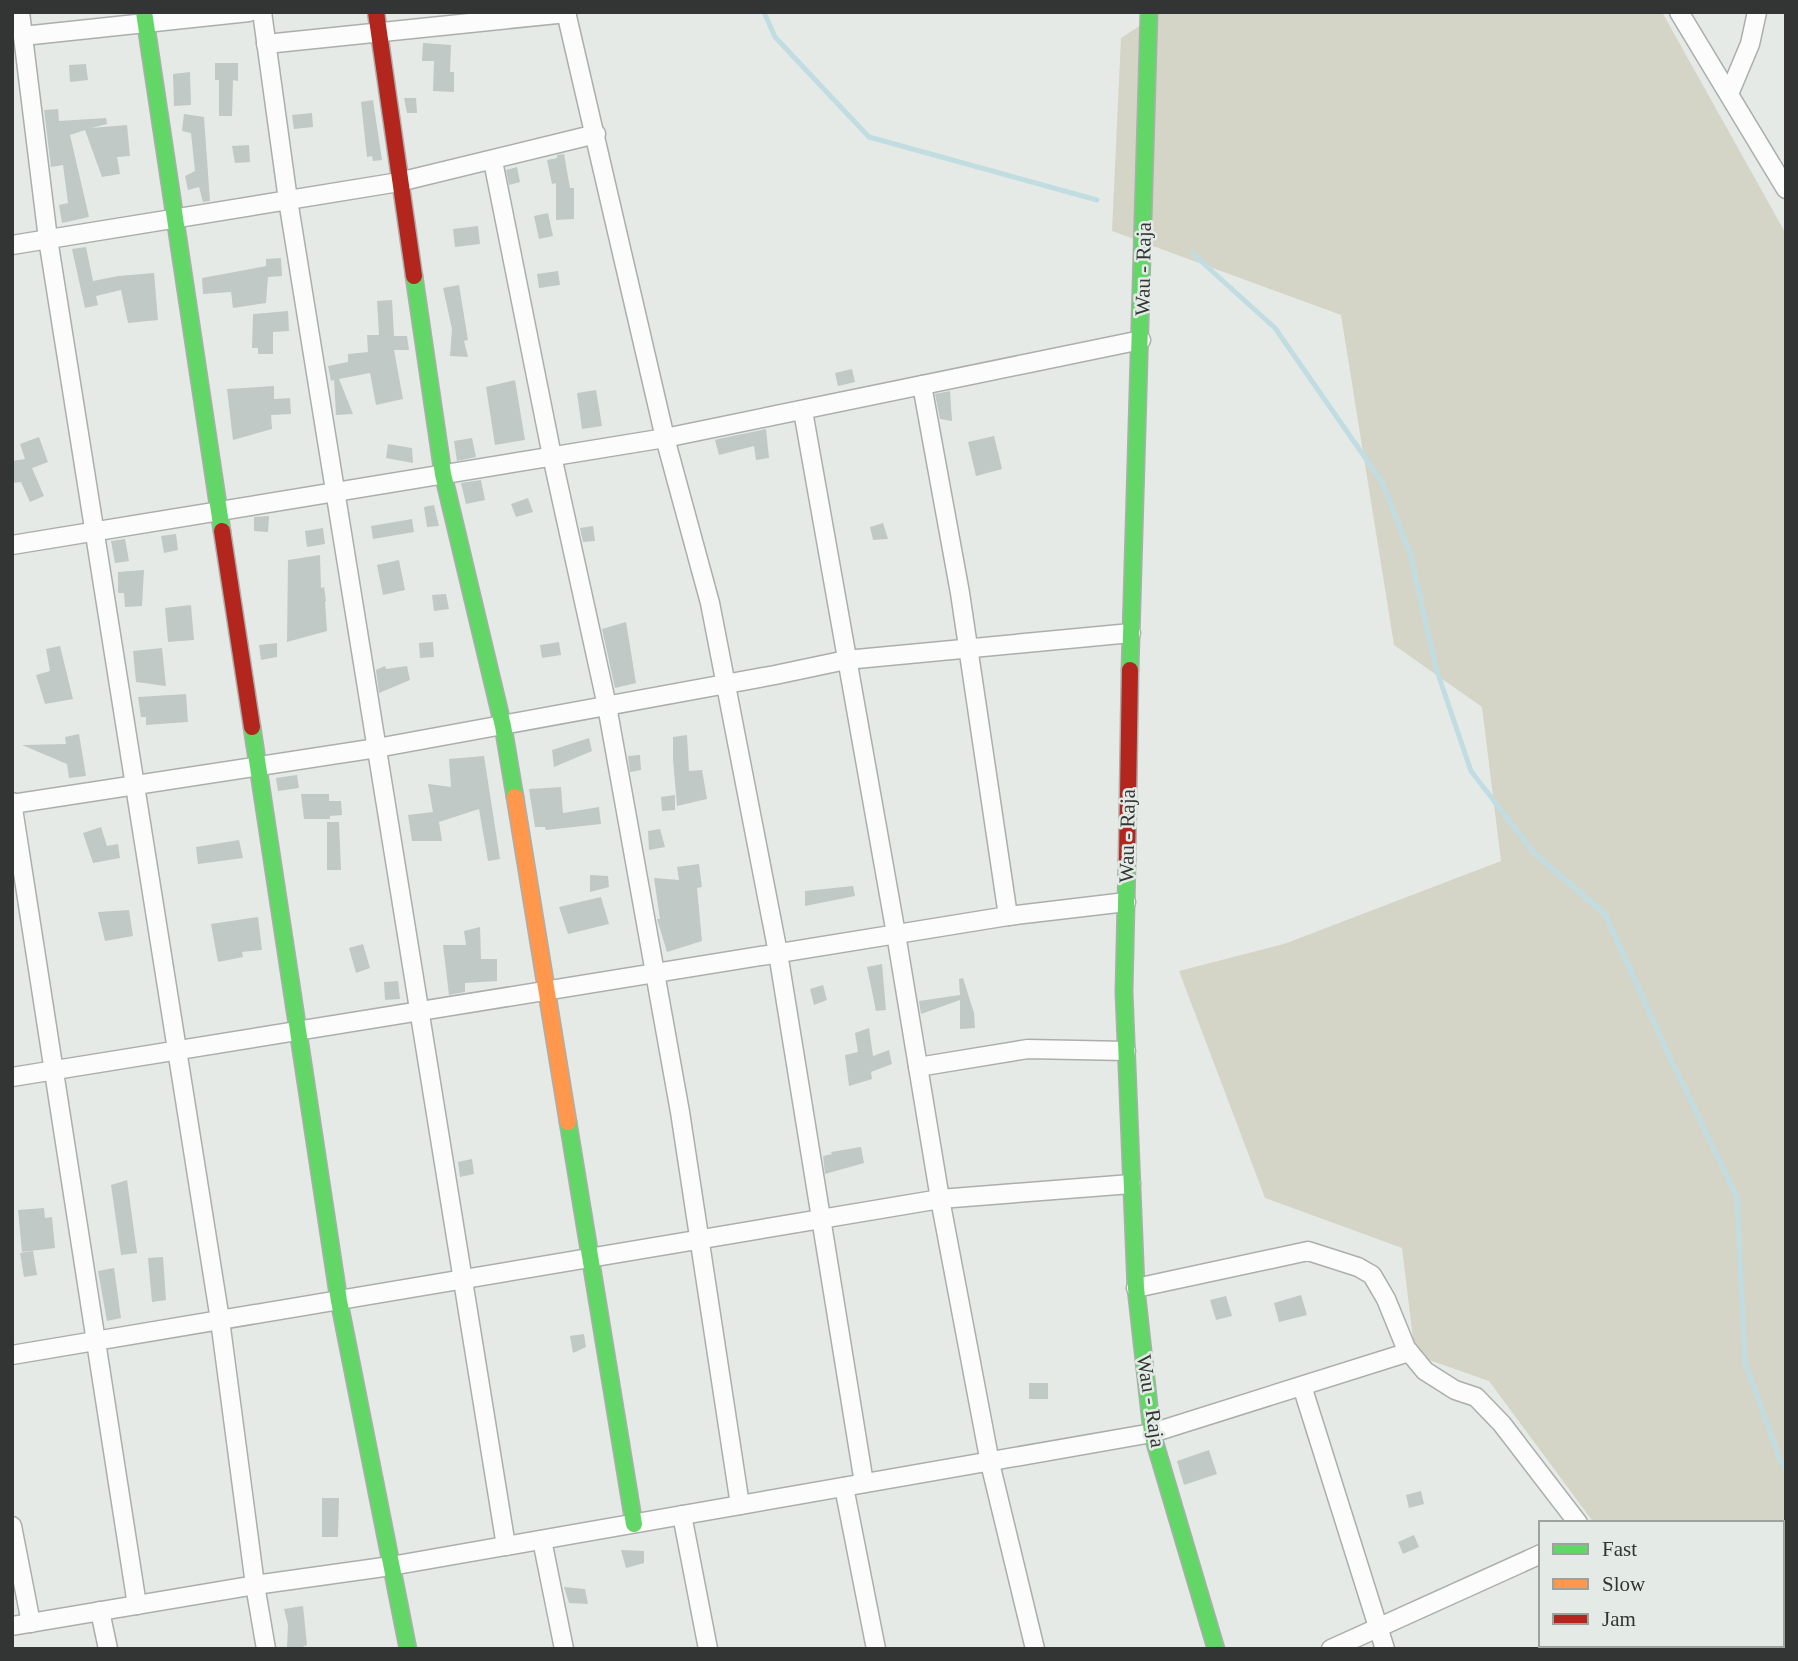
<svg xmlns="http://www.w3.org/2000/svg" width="1798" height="1661" viewBox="0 0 1798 1661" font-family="'Times New Roman',serif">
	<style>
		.green { fill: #d5d5c7 }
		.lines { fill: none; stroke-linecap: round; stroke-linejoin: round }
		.stream { stroke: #c2dde1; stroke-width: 5 }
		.building { fill: #c0c9c6 }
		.street-casing { stroke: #abafac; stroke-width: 21 }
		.fast-casing { stroke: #abafac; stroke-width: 19 }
		.slow-casing { stroke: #abafac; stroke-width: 19 }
		.jam-casing { stroke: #abafac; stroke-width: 19 }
		.street { stroke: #fbfcfb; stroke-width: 18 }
		.fast { stroke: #63d668; stroke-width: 16 }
		.slow { stroke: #ff974d; stroke-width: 16 }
		.jam { stroke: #b3261e; stroke-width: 16 }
		.labels { text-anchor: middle; stroke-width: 5; stroke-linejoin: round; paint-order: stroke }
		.street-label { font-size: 21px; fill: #323533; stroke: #e4ebe6 }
	</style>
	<rect width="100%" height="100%" fill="#e5eae7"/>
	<polygon class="green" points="1161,12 1662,12 1786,234 1786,1649 1663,1649 1662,1645 1782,1645 1782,1523 1594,1523 1489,1381 1415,1355 1402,1248 1265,1198 1179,971 1284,944 1501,861 1482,707 1394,645 1341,315 1112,231 1121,38"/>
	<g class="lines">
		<g class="stream">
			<polyline points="764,12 775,37 869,137 1097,200"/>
			<polyline points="1193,254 1275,328 1382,482 1410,553 1436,668 1471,771 1534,853 1605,914 1666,1049 1737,1197 1745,1362 1779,1457 1786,1471"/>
		</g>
	</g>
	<g class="building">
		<polygon points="423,43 451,45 450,72 454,72 454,92 433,91 434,61 422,61"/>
		<polygon points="215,63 238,63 238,81 233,80 232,116 219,116 219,80 215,80"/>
		<polygon points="86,64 88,80 70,82 69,65"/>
		<polygon points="190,72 191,105 174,106 173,74"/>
		<polygon points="404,98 416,98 417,113 407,113"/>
		<polygon points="373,100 382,160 373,161 372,156 367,157 361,102"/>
		<polygon points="58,109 59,121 106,118 107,124 91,128 127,125 130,156 117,157 120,174 102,177 85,130 70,135 89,217 62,223 59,205 68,203 63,165 51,167 44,110"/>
		<polygon points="312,113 313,127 294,129 292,115"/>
		<polygon points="184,114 204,117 210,201 203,202 199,187 188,190 185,176 195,171 191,133 182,131"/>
		<polygon points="249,145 250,162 235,163 232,146"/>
		<polygon points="564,154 570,188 574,188 574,219 556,220 556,183 552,184 547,160 557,158 557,155"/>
		<polygon points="517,167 520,182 509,185 506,170"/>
		<polygon points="548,213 553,236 539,239 534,216"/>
		<polygon points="478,226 480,244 455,247 453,229"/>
		<polygon points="86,247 93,281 118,276 154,273 158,320 128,323 121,290 96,296 98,305 85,308 72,249"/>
		<polygon points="281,258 282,276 268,277 266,303 233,308 231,292 203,294 202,278 266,266 266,259"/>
		<polygon points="558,271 560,285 539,288 537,274"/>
		<polygon points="459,285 468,340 464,341 468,357 450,356 452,329 443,288"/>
		<polygon points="392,300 394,336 407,336 409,350 394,350 403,399 376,405 370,373 339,379 353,414 336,415 334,380 331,381 328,366 348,362 348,354 368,352 367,335 379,335 377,301"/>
		<polygon points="288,311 289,331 273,332 273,354 258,354 258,348 252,348 253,314"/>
		<polygon points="852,369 855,382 838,386 835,373"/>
		<polygon points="515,380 525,440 495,445 486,387"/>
		<polygon points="274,386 274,399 290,398 291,414 271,415 272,429 233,440 227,389"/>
		<polygon points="596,390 602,426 582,429 577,393"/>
		<polygon points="950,391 952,421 940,419 935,394"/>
		<polygon points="766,429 769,458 756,460 754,446 719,455 715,440 718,439"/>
		<polygon points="994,436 1002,469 976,476 968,442"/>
		<polygon points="39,437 48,462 32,468 44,496 30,502 21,482 12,483 12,461 25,459 20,444"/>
		<polygon points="472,438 476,457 457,461 454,441"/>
		<polygon points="388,444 412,448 413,463 386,458"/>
		<polygon points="481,480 485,500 466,504 461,483"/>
		<polygon points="528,498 533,512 516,517 511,504"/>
		<polygon points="434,505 439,526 427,527 424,507"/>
		<polygon points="269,516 268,532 254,531 254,517"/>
		<polygon points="412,519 414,532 373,539 371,526"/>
		<polygon points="883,523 888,539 873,540 870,527"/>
		<polygon points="593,526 595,541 583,542 580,528"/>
		<polygon points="323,528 325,544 307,547 305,531"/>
		<polygon points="176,534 178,550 164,553 161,536"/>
		<polygon points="125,539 129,561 115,563 111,541"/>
		<polygon points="320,555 321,588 324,587 326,601 325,602 327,631 287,642 288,560"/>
		<polygon points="399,560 405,590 383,595 377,565"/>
		<polygon points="144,570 142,606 125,607 124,593 118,593 118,572"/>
		<polygon points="446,594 449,609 434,611 432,595"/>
		<polygon points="191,605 194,640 168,642 165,608"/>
		<polygon points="626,622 636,683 615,688 602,629"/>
		<polygon points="433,642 434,657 420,658 419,643"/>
		<polygon points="559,642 561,655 542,658 540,645"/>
		<polygon points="277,643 277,657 261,660 259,645"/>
		<polygon points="60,646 73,699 45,704 36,675 50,671 46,649"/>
		<polygon points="162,648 166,686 136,682 133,651"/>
		<polygon points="385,666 386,669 407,666 410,680 379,693 376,670"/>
		<polygon points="186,694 188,722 146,725 146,717 141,717 138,697"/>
		<polygon points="79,734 86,776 69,778 67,764 22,745 66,744 65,737"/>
		<polygon points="687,735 689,771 702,770 707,799 677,806 673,759 673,737"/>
		<polygon points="589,738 592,751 554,767 552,750"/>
		<polygon points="640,755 641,770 630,772 628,756"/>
		<polygon points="484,756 500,859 488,861 479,809 439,822 442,841 412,841 408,815 433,812 428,784 451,787 449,759"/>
		<polygon points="297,775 299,788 278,791 276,778"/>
		<polygon points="561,787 563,813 599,807 601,824 546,830 545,827 535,827 529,789"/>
		<polygon points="301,794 329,794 329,801 341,801 342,815 330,816 330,819 304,819"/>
		<polygon points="675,795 675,810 662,811 661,797"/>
		<polygon points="327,822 339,822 341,870 327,870"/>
		<polygon points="101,827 107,846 118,844 120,858 93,863 83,833"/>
		<polygon points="660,829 665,847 649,850 648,831"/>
		<polygon points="239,840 243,858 198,864 196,847"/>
		<polygon points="699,864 702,887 697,888 702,941 667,952 657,919 660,919 654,878 679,880 677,867"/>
		<polygon points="590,875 608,876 609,887 590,892"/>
		<polygon points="853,886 855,896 805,906 805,891"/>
		<polygon points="601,897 609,924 568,934 559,907"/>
		<polygon points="129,910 133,936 105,941 98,912"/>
		<polygon points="258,917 262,950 242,952 243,957 218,962 211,924"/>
		<polygon points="480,927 481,959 497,959 497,981 465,983 465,992 449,995 443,945 466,945 464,931"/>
		<polygon points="363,944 370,968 356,973 349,948"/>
		<polygon points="882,964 886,1010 876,1011 867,967"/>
		<polygon points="963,978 974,1013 975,1028 960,1029 960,1000 921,1014 919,1001 960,995 959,979"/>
		<polygon points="398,981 400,999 385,1000 384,982"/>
		<polygon points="823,985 827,1000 814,1005 810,989"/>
		<polygon points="869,1028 873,1056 889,1050 892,1064 871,1072 872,1079 849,1086 845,1055 858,1052 855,1033"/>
		<polygon points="861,1147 864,1163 825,1174 823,1156 832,1154 831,1152"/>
		<polygon points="472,1159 474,1174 460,1177 458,1162"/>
		<polygon points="127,1180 137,1253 121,1255 111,1185"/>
		<polygon points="44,1208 45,1218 52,1217 55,1248 22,1252 18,1210"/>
		<polygon points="33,1251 37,1275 24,1277 20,1253"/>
		<polygon points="163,1257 166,1300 152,1302 148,1258"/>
		<polygon points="114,1268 121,1318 107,1321 98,1271"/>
		<polygon points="1301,1295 1307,1315 1279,1322 1274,1303"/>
		<polygon points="1226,1296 1232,1316 1216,1320 1210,1300"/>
		<polygon points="584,1334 586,1347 573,1353 570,1336"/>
		<rect x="1029" y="1383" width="19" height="16"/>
		<polygon points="1209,1450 1217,1474 1184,1485 1177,1461"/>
		<polygon points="1421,1491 1424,1504 1409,1508 1406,1495"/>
		<polygon points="322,1498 339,1498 338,1537 322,1537"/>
		<polygon points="1414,1535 1419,1547 1403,1554 1398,1542"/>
		<polygon points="621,1550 644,1551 644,1563 626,1568"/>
		<polygon points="564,1587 585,1589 588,1604 569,1603"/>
		<polygon points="303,1606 307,1645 298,1649 287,1649 288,1625 284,1609"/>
	</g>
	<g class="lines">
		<defs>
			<g id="street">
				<polyline points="20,12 48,239 220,1320 255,1585 266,1649"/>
				<polyline points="262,12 288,200 506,1546"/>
				<polyline points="566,12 665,438 710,603 778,953 864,1483"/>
				<polyline points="1679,12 1786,189"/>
				<polyline points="23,36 249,12"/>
				<polyline points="266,44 567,13"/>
				<polyline points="1729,94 1750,44 1757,12"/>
				<polyline points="493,161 552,456 607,706 680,1112 740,1505"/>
				<polyline points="12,245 399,182 596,134"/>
				<polyline points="922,385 960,593 1008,916"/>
				<polyline points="803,411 896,934 940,1199 990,1463 1035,1649"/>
				<polyline points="12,545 665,438 1141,340"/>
				<polyline points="12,802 137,1605"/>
				<polyline points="12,804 377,748 775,675 846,660 1131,633"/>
				<polyline points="918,1067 1028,1049 1126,1051"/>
				<polyline points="12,1077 1008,916 1126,902"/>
				<polyline points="1136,1288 1308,1251 1358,1267 1372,1275 1386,1299 1406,1348 1425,1371 1455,1390 1476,1397 1502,1424 1578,1523"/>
				<polyline points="12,1355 940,1199 1131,1184"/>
				<polyline points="1302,1386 1385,1649"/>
				<polyline points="844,1487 876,1649"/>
				<polyline points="682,1515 708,1649"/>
				<polyline points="12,1526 31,1623"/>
				<polyline points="542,1540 564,1649"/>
				<polyline points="100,1611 108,1649"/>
				<polyline points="12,1626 255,1585 391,1566 1152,1433 1409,1352"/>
				<polyline points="1636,1645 1638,1649"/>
				<polyline points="1331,1649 1541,1554"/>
			</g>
			<g id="fast">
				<polyline points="144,12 222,531"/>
				<polyline points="414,276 443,474 503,726 515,797"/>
				<polyline points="1130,670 1149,12"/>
				<polyline points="252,727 339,1301 408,1649"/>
				<polyline points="1127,860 1124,992 1136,1288 1152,1433 1216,1649"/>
				<polyline points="568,1122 634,1524"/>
			</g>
			<polyline id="slow" points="515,797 568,1122"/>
			<g id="jam">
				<polyline points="376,12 414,276"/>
				<polyline points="222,531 252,727"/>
				<polyline points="1127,860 1130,670"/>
			</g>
		</defs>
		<use href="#street" class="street-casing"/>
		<use href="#fast" class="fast-casing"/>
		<use href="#slow" class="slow-casing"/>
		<use href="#jam" class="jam-casing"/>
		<use href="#street" class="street"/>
		<use href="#fast" class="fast"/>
		<use href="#slow" class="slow"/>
		<use href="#jam" class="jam"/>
	</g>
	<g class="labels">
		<g class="street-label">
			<text transform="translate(1143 269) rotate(-89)" y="7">Wau - Raja</text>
			<text transform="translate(1127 836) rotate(-89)" y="7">Wau - Raja</text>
			<text transform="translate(1151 1401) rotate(81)" y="7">Wau - Raja</text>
		</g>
	</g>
	<rect width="1798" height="1661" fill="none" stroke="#323533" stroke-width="28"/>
	<rect x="1539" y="1521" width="245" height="126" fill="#e4ebe6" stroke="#9da29e" stroke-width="2"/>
	<rect x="1553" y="1544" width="35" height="10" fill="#63d668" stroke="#9da29e" stroke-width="2"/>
	<text x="1602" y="1556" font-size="21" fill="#323533">Fast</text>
	<rect x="1553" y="1579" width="35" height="10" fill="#ff974d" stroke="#9da29e" stroke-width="2"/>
	<text x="1602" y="1591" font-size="21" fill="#323533">Slow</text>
	<rect x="1553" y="1614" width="35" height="10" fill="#b3261e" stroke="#9da29e" stroke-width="2"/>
	<text x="1602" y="1626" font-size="21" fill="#323533">Jam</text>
</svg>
